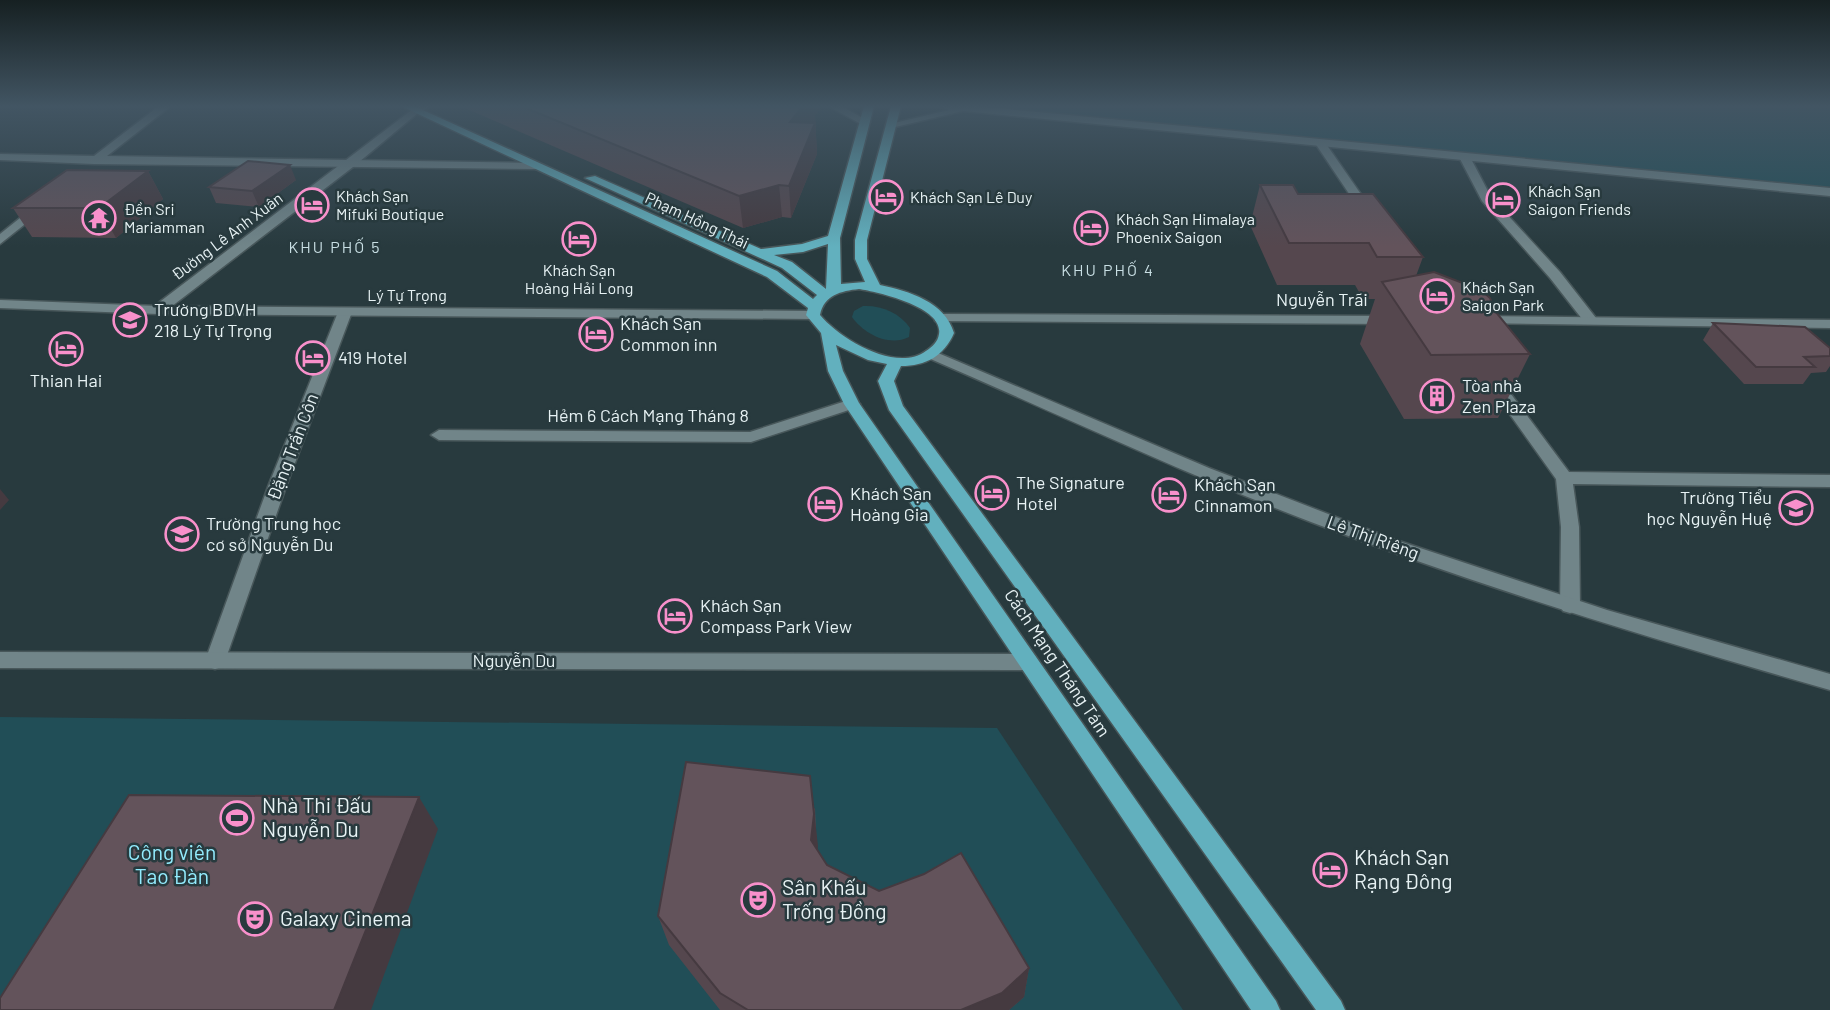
<svg xmlns="http://www.w3.org/2000/svg" width="1830" height="1010" viewBox="0 0 1830 1010" font-family="Barlow,sans-serif">
	<style>
		.green { fill: #214e57 }
		.lines { fill: none; stroke-linecap: round; stroke-linejoin: round }
		.minor-casing { stroke: #48575a; stroke-width: 3 }
		.tertiary-casing { stroke: #48575a; stroke-width: 3 }
		.secondary-casing { stroke: #48575a; stroke-width: 3 }
		.primary-casing { stroke: #48575a; stroke-width: 3 }
		.minor { fill: #718589; fill-rule: evenodd }
		.tertiary { fill: #718589; fill-rule: evenodd }
		.secondary { fill: #718589; fill-rule: evenodd }
		.primary { fill: #62b0be; fill-rule: evenodd }
		.wall { fill: #55474e }
		.shaded-wall { fill: #453a40 }
		.building { fill: #63535b; stroke: #453a40; stroke-width: 2 }
		.labels { text-anchor: middle; stroke-width: 5; stroke-linejoin: round; paint-order: stroke }
		.far-poi-label { font-size: 16px; fill: #e7f2f4; stroke: #283a3e; text-anchor: start }
		.far-street-label { font-size: 16px; fill: #e7f2f4; stroke: #283a3e }
		.far-neighbourhood-label { font-size: 16px; letter-spacing: 2px; fill: #c9dfe4; stroke: #283a3e }
		.street-label { font-size: 18px; fill: #e7f2f4; stroke: #283a3e }
		.poi-label { font-size: 18px; fill: #e7f2f4; stroke: #283a3e; text-anchor: start }
		.near-poi-label { font-size: 21px; fill: #e7f2f4; stroke: #283a3e; text-anchor: start }
		.near-park-label { font-size: 21px; fill: #93ecfe; stroke: #283a3e }
	</style>
	<rect width="100%" height="100%" fill="#283a3e"/>
	<g class="green">
		<polygon points="1007,106 1830,106 1830,187 1013,109"/>
		<path d="M863,306C881,305 900,313 910,328L909,337C889,347 864,334 852,317L854,311Z"/>
		<polygon points="0,717 997,728 1183,1010 0,1010"/>
	</g>
	<g class="lines">
		<defs>
			<g id="minor">
				<polygon points="417,106 432,106 419,112 353,167 163,313 153,313 153,307"/>
				<polygon points="1316,141 1324,141 1374,213 1372,216 1364,216 1315,143"/>
				<polygon points="1461,155 1469,155 1491,197 1560,272 1596,318 1596,324 1586,324 1550,278 1482,201 1459,157"/>
				<polygon points="345,308 352,312 287,484 225,661 222,667 215,669 208,667 205,661 269,484 338,312"/>
				<polygon points="1494,376 1499,378 1569,472 1830,475 1830,487 1573,484 1579,527 1580,606 1577,611 1570,613 1563,611 1560,606 1561,527 1556,479 1486,381"/>
				<polygon points="852,399 860,404 858,407 751,442 439,440 431,435 439,430 750,432"/>
			</g>
			<g id="tertiary">
				<polygon points="159,106 171,106 107,156 536,163 542,166 536,169 94,164 0,160 0,154 94,156"/>
				<polygon points="40,202 46,206 44,209 0,244 0,234"/>
				<polygon points="0,300 158,306 813,311 820,315 813,319 158,314 0,308"/>
				<path d="M931,350L1209,468L1393,539L1607,610L1830,674V690C1655,640 1481,587 1311,522C1180,472 1054,412 926,357L924,354L926,351Z"/>
				<polygon points="0,652 1028,654 1035,656 1038,662 1035,668 1028,670 0,668"/>
			</g>
			<g id="secondary">
				<polygon points="828,106 841,106 870,122 861,124"/>
				<polygon points="938,106 975,106 1830,188 1830,196 963,111 891,128 886,125 949,110"/>
				<polygon points="940,314 1391,316 1398,320 1391,324 935,321 935,315"/>
				<polygon points="1479,316 1830,320 1830,328 1474,323 1474,317"/>
			</g>
			<path id="primary" d="M401,106H414L777,271L813,299L817,295L782,268L585,178L595,176L761,249L802,244L828,236L864,106H874L840,238L841,284L865,282L855,259V240L891,106H901L867,240V259L880,285C909,291 945,302 954,333C944,356 926,366 901,366L894,381L903,406L1341,1001L1345,1010H1316L889,410L878,381L887,364L868,360L836,345L843,371L859,403L1276,1001L1280,1010H1251L844,404L828,371L821,333L806,315L808,308L767,277ZM828,244L826,289L792,262L774,255L803,252ZM859,289C878,292 944,307 939,334C938,342 932,347 926,351C896,373 840,339 820,315C824,295 841,291 859,289Z"/>
		</defs>
		<use href="#minor" class="minor-casing"/>
		<use href="#tertiary" class="tertiary-casing"/>
		<use href="#secondary" class="secondary-casing"/>
		<use href="#primary" class="primary-casing"/>
		<use href="#minor" class="minor"/>
		<use href="#tertiary" class="tertiary"/>
		<use href="#secondary" class="secondary"/>
		<use href="#primary" class="primary"/>
	</g>
	<g class="wall">
		<polygon points="460,106 820,106 820,109 815,115 817,154 791,218 782,217 743,228"/>
		<polygon points="148,171 163,199 116,238 32,237 13,208"/>
		<polygon points="296,180 259,207 216,203 209,187"/>
		<polygon points="1260,185 1298,194 1423,257 1416,276 1495,311 1530,354 1498,418 1404,419 1360,344 1375,299 1363,299 1355,285 1277,285 1250,225"/>
		<polygon points="1713,323 1830,348 1830,366 1826,372 1811,373 1803,384 1744,384 1703,340"/>
		<polygon points="815,808 817,850 827,865 1029,968 1024,997 1009,1010 720,1010 669,945 658,916"/>
	</g>
	<g class="shaded-wall">
		<polygon points="803,106 820,106 820,109 815,115 817,154 791,218 789,186 790,122"/>
		<polygon points="290,165 296,180 259,207 252,191"/>
		<polygon points="148,171 163,199 116,238 99,208"/>
		<polygon points="779,185 782,217 743,228 739,196"/>
		<polygon points="0,489 9,500 0,510"/>
		<polygon points="810,776 818,846 815,871 811,840"/>
		<polygon points="419,797 438,829 371,1010 334,1010"/>
		<polygon points="1029,968 1024,997 1009,1010 961,1010"/>
	</g>
	<g class="building">
		<polygon points="521,106 803,106 790,122 815,123 789,186 779,185 739,196"/>
		<polygon points="248,161 290,165 252,191 209,187"/>
		<polygon points="67,170 148,171 99,208 13,208"/>
		<polygon points="1260,185 1293,185 1298,194 1373,194 1423,257 1377,257 1369,243 1289,243"/>
		<polygon points="1434,272 1481,290 1490,298 1495,311 1530,354 1431,355 1382,282"/>
		<polygon points="1713,323 1805,327 1830,348 1830,356 1804,357 1815,367 1756,367"/>
		<polygon points="686,762 810,776 814,814 811,840 827,865 879,891 924,874 961,853 1029,968 1002,993 961,1010 748,1010 720,993 658,916"/>
		<polygon points="129,795 419,797 334,1010 0,1010 0,998"/>
	</g>
	<linearGradient id="sky" x2="0" y2="1"><stop stop-color="#162022"/><stop offset="0.43" stop-color="#425563"/><stop offset="1" stop-color="#425563" stop-opacity="0"/></linearGradient>
	<rect width="1830" height="247" fill="url(#sky)"/>
	<defs>
		<symbol id="hotel-ring" viewBox="-11 -11 22 22"><circle r="9.5" fill="#283a3e" stroke="#f890cb" stroke-width="1.5"/><path d="M-6-4.5h1.5V1H6V5H4.5V3h-9V5H-6ZM-4 0a1.8 1.8 0 1 1 3.6 0ZM.5 0V-2.5h3Q6-2.5 6 0Z" fill="#f890cb"/></symbol>
		<symbol id="temple-ring" viewBox="-11 -11 22 22"><circle r="9.5" fill="#283a3e" stroke="#f890cb" stroke-width="1.5"/><path d="M0-6L5-2H3V0L6.5 2.5H4V6H1.5V3h-3V6H-4V2.5H-6.5L-3 0V-2H-5Z" fill="#f890cb"/></symbol>
		<symbol id="school-ring" viewBox="-11 -11 22 22"><circle r="9.5" fill="#283a3e" stroke="#f890cb" stroke-width="1.5"/><path d="M0-5L7-2L0 1L-7-2ZM-4 1L0 2.5L4 1V4Q0 6-4 4Z" fill="#f890cb"/></symbol>
		<symbol id="building-ring" viewBox="-11 -11 22 22"><circle r="9.5" fill="#283a3e" stroke="#f890cb" stroke-width="1.5"/><path d="M-4-6H4V6H1V3H-1V6H-4ZM-2.5-4.3h1.7v1.8h-1.7ZM.8-4.3h1.7v1.8H.8ZM-2.5-1h1.7V.8h-1.7ZM.8-1h1.7V.8H.8Z" fill="#f890cb"/></symbol>
		<symbol id="stadium-ring" viewBox="-11 -11 22 22"><circle r="9.5" fill="#283a3e" stroke="#f890cb" stroke-width="1.5"/><path d="M0-5a6.5 5 0 1 0 0 10a6.5 5 0 1 0 0-10ZM-3.5-1.8h7v3.6h-7Z" fill="#f890cb"/></symbol>
		<symbol id="theatre-ring" viewBox="-11 -11 22 22"><circle r="9.5" fill="#283a3e" stroke="#f890cb" stroke-width="1.5"/><path d="M-5-5.5Q0-4 5-5.5V0Q5 5 0 6Q-5 5-5 0ZM-3.3-2.5H-1v1.5H-3.3ZM1-2.5H3.3v1.5H1ZM-2.8 1Q0 5.5 2.8 1Z" fill="#f890cb"/></symbol>
	</defs>
	<g fill-rule="evenodd">
		<use href="#hotel-ring" x="867" y="178" width="38" height="38"/>
		<use href="#hotel-ring" x="1484" y="181" width="38" height="38"/>
		<use href="#hotel-ring" x="293" y="186" width="38" height="38"/>
		<use href="#temple-ring" x="80" y="199" width="38" height="38"/>
		<use href="#hotel-ring" x="1072" y="209" width="38" height="38"/>
		<use href="#hotel-ring" x="560" y="220" width="38" height="38"/>
		<use href="#hotel-ring" x="1418" y="277" width="38" height="38"/>
		<use href="#school-ring" x="111" y="301" width="38" height="38"/>
		<use href="#hotel-ring" x="577" y="315" width="38" height="38"/>
		<use href="#hotel-ring" x="47" y="330" width="38" height="38"/>
		<use href="#hotel-ring" x="294" y="339" width="38" height="38"/>
		<use href="#building-ring" x="1418" y="377" width="38" height="38"/>
		<use href="#hotel-ring" x="973" y="474" width="38" height="38"/>
		<use href="#hotel-ring" x="1150" y="476" width="38" height="38"/>
		<use href="#hotel-ring" x="806" y="485" width="38" height="38"/>
		<use href="#school-ring" x="1777" y="489" width="38" height="38"/>
		<use href="#school-ring" x="163" y="515" width="38" height="38"/>
		<use href="#hotel-ring" x="656" y="597" width="38" height="38"/>
		<use href="#stadium-ring" x="218" y="799" width="38" height="38"/>
		<use href="#hotel-ring" x="1311" y="851" width="38" height="38"/>
		<use href="#theatre-ring" x="739" y="881" width="38" height="38"/>
		<use href="#theatre-ring" x="236" y="900" width="38" height="38"/>
	</g>
	<g class="labels">
		<g class="far-poi-label">
			<text x="1528" y="197">Khách Sạn<tspan x="1528" dy="18">Saigon Friends</tspan></text>
			<text x="336" y="202">Khách Sạn<tspan x="336" dy="18">Mifuki Boutique</tspan></text>
			<text x="910" y="203">Khách Sạn Lê Duy</text>
			<text x="124" y="215">Đền Sri<tspan x="124" dy="18">Mariamman</tspan></text>
			<text x="1116" y="225">Khách Sạn Himalaya<tspan x="1116" dy="18">Phoenix Saigon</tspan></text>
			<text x="579" y="276" text-anchor="middle">Khách Sạn<tspan x="579" dy="18">Hoàng Hải Long</tspan></text>
			<text x="1462" y="293">Khách Sạn<tspan x="1462" dy="18">Saigon Park</tspan></text>
		</g>
		<g class="far-street-label">
			<text transform="translate(697 220) rotate(25)" y="6">Phạm Hồng Thái</text>
			<text transform="translate(227 236) rotate(-37)" y="6">Đường Lê Anh Xuân</text>
			<text x="407" y="301">Lý Tự Trọng</text>
		</g>
		<g class="far-neighbourhood-label">
			<text x="335" y="253">KHU PHỐ 5</text>
			<text x="1108" y="276">KHU PHỐ 4</text>
		</g>
		<g class="street-label">
			<text x="1322" y="306">Nguyễn Trãi</text>
			<text x="648" y="422">Hẻm 6 Cách Mạng Tháng 8</text>
			<text transform="translate(293 447) rotate(-69)" y="6">Đặng Trần Côn</text>
			<text transform="translate(1373 538) rotate(20)" y="6">Lê Thị Riêng</text>
			<text x="514" y="667">Nguyễn Du</text>
			<text transform="translate(1057 663) rotate(56)" y="6">Cách Mạng Tháng Tám</text>
		</g>
		<g class="poi-label">
			<text x="154" y="316">Trường BDVH<tspan x="154" dy="21">218 Lý Tự Trọng</tspan></text>
			<text x="620" y="330">Khách Sạn<tspan x="620" dy="21">Common inn</tspan></text>
			<text x="338" y="364">419 Hotel</text>
			<text x="66" y="387" text-anchor="middle">Thian Hai</text>
			<text x="1462" y="392">Tòa nhà<tspan x="1462" dy="21">Zen Plaza</tspan></text>
			<text x="1016" y="489">The Signature<tspan x="1016" dy="21">Hotel</tspan></text>
			<text x="1194" y="491">Khách Sạn<tspan x="1194" dy="21">Cinnamon</tspan></text>
			<text x="850" y="500">Khách Sạn<tspan x="850" dy="21">Hoàng Gia</tspan></text>
			<text x="1772" y="504" text-anchor="end">Trường Tiểu<tspan x="1772" dy="21">học Nguyễn Huệ</tspan></text>
			<text x="206" y="530">Trường Trung học<tspan x="206" dy="21">cơ sở Nguyễn Du</tspan></text>
			<text x="700" y="612">Khách Sạn<tspan x="700" dy="21">Compass Park View</tspan></text>
		</g>
		<g class="near-poi-label">
			<text x="262" y="813">Nhà Thi Đấu<tspan x="262" dy="24">Nguyễn Du</tspan></text>
			<text x="1354" y="865">Khách Sạn<tspan x="1354" dy="24">Rạng Đông</tspan></text>
			<text x="782" y="895">Sân Khấu<tspan x="782" dy="24">Trống Đồng</tspan></text>
			<text x="280" y="926">Galaxy Cinema</text>
		</g>
		<g class="near-park-label">
			<text x="172" y="860">Công viên<tspan x="172" dy="24">Tao Đàn</tspan></text>
		</g>
	</g>
</svg>
